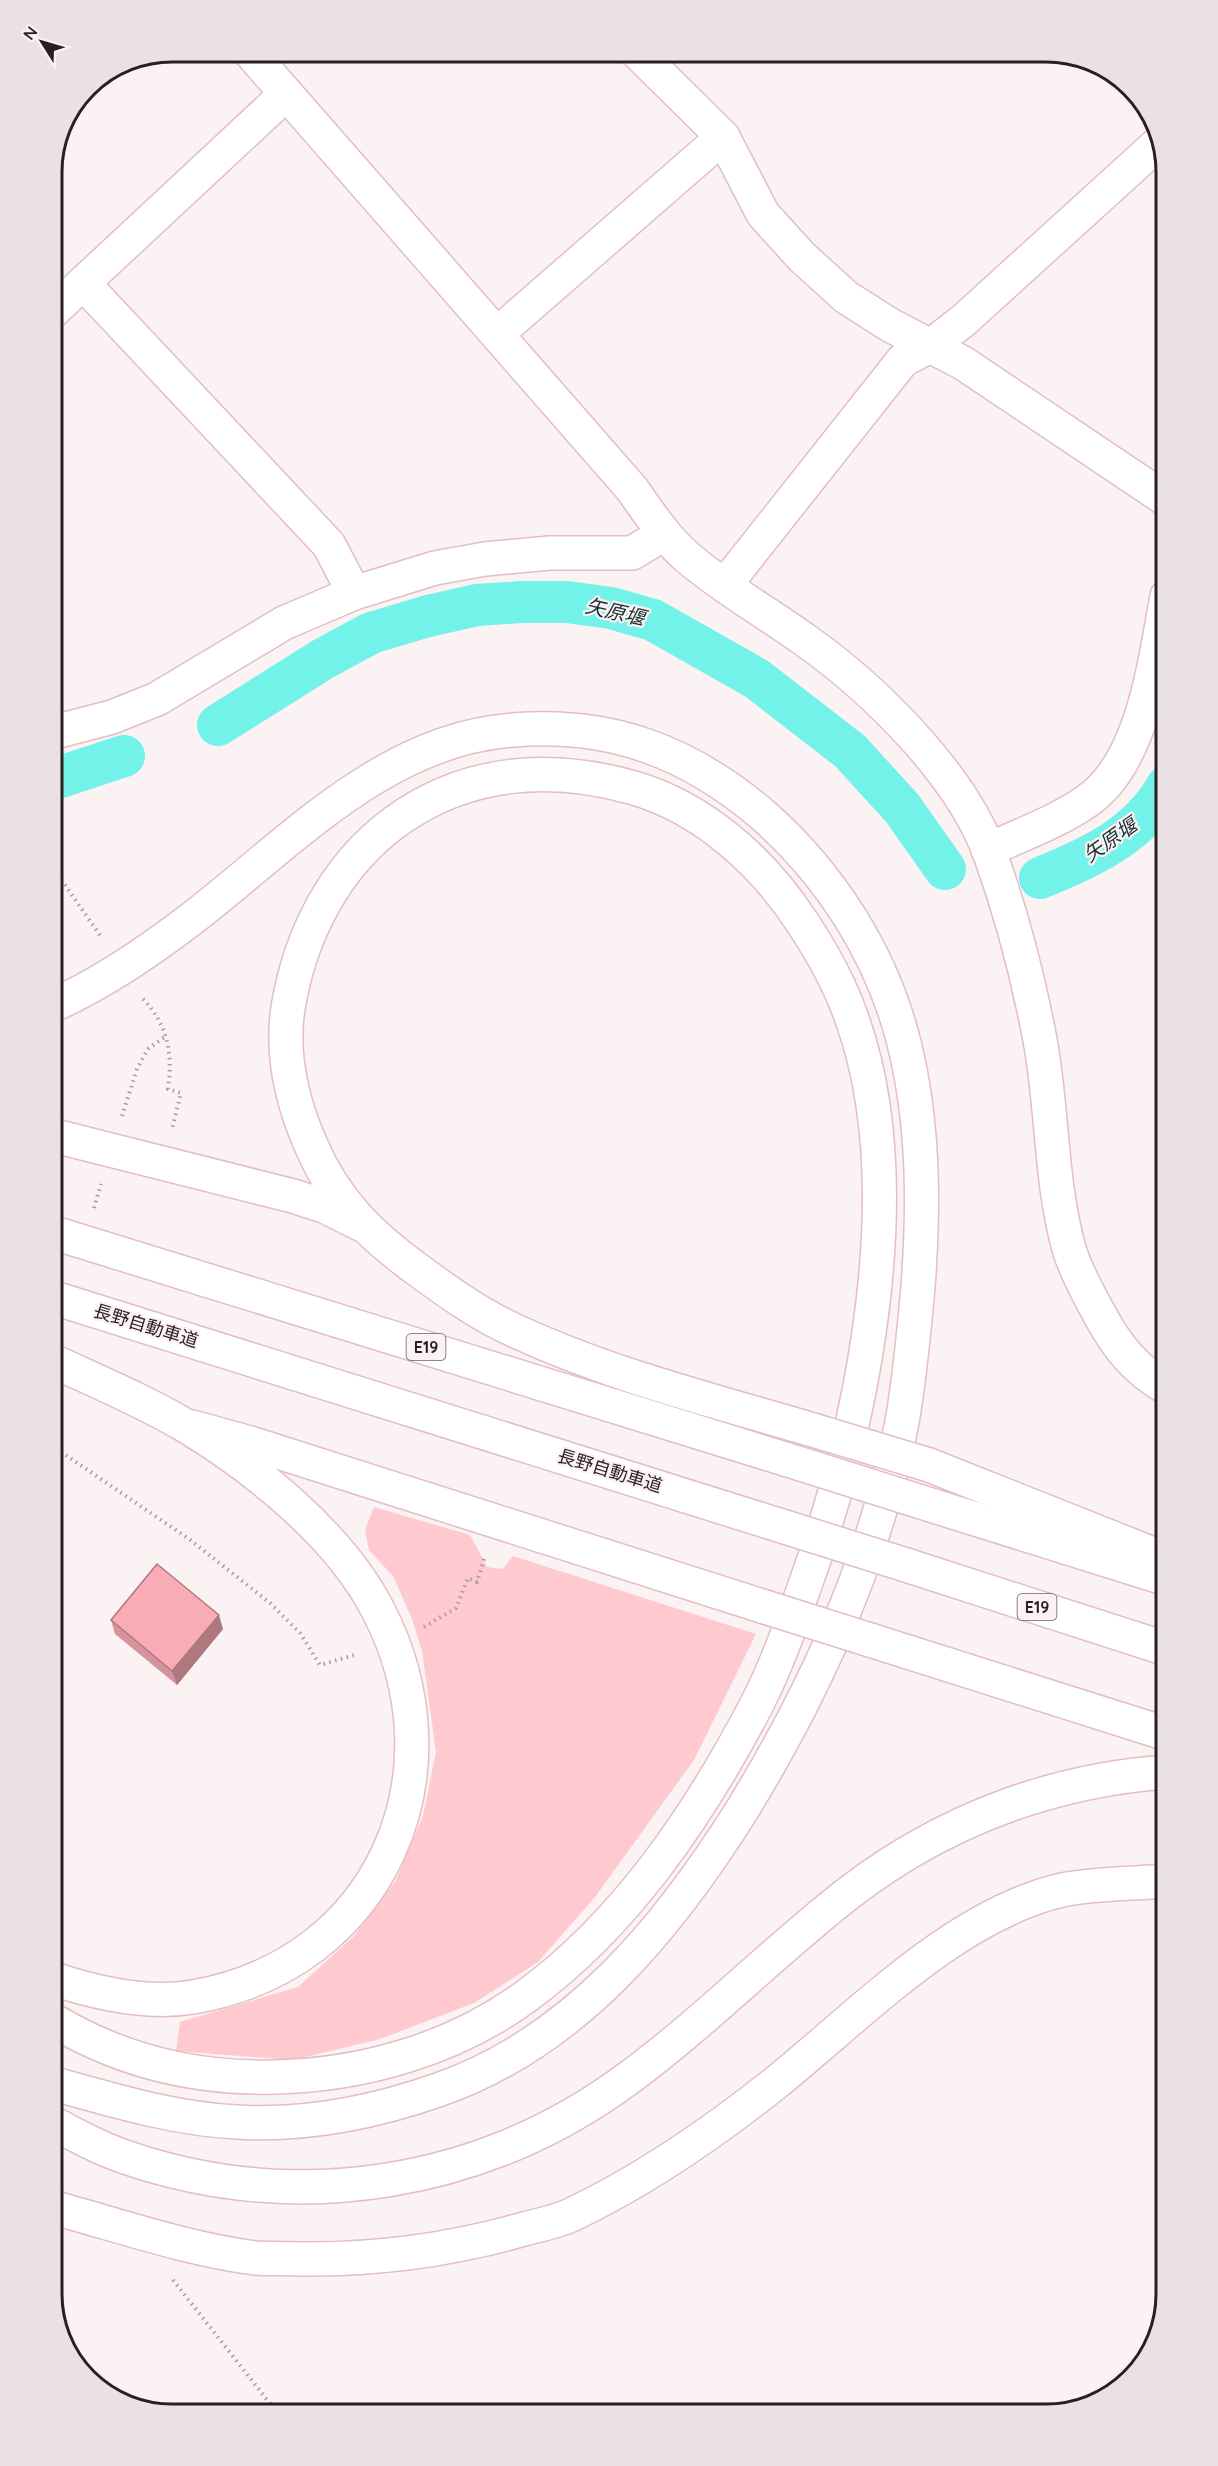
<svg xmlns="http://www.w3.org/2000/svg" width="1218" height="2466" viewBox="0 0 1218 2466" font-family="Quicksand,'Noto Sans JP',sans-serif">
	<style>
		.green { fill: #fec9cf }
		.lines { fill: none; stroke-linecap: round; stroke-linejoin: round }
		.canal { stroke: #72f2e8; stroke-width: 42 }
		.minor-casing { stroke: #e4bec2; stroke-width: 36 }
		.highway-casing { stroke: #e4bec2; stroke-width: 36 }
		.path { stroke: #a79d9e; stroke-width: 4; stroke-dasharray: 1.5 4.5; stroke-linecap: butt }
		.minor { stroke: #fff; stroke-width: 33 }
		.highway { stroke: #fff; stroke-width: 33 }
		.minor-bridge-casing { stroke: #e4bec2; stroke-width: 36; stroke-linecap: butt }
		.highway-bridge-casing { stroke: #e4bec2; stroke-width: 36; stroke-linecap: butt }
		.minor-bridge { stroke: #fff; stroke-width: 33 }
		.highway-bridge { stroke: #fff; stroke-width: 33 }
		.wall { fill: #d6939d }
		.shaded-wall { fill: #ae787f }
		.building { fill: #f9abb6; stroke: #ae787f; stroke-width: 1.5 }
		.labels { text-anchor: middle; stroke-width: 4.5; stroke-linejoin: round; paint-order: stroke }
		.shield { fill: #faf2f3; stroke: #6a5e5f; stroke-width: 1.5 }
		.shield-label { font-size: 16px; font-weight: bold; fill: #2c1e20 }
		.street-label { font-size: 18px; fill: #2c1e20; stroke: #faf2f3 }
		.water-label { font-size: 20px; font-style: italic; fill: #1a312f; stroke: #faf2f3 }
		.rim { fill: none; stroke: #2c1e20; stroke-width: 3 }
	</style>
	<rect width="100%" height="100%" fill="#faf2f3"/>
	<polygon class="green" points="374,1507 470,1535 487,1567 503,1569 513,1556 756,1634 694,1760 595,1897 538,1962 474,2003 380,2039 293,2060 176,2051 180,2022 298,1987 354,1936 396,1880 423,1816 436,1752 422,1651 412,1619 393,1576 369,1550 365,1530"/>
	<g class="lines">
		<g class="canal">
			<polyline points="218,725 323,659 371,633 428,616 477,605 522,602 567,602 611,608 653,620 757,679 850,751 902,808 945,869"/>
			<polyline points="51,780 124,756"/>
			<path d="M1040,878C1090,858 1140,835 1167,786"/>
		</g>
		<defs>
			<g id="minor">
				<path d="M249,51L632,489C649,513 665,538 687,557C723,588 766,612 805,640C873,688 961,774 990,854C1012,915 1028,976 1040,1040C1053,1109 1050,1184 1070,1252C1077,1274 1090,1297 1101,1317C1118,1348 1136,1370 1167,1388"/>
				<polyline points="636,51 723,137 763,214 802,257 846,297 890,325 963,363 1167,500"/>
				<polyline points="83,283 329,545 354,593"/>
				<polyline points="51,313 286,94"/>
				<polyline points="497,334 723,137"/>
				<polyline points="725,585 903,360 932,345 964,320 1161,141"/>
				<polyline points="51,733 112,717 157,699 284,623 354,593 435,568 485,559 550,553 632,553 664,534"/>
				<path d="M988,850C1020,835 1059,821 1087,801C1144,762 1155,659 1167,596"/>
				<polyline points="51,1135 293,1196 324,1206 360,1224"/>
				<polyline points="192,1427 250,1443 765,1607"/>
				<polyline points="870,1640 1167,1734"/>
				<path d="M51,2207C118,2225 186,2249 255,2258C269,2259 284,2258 298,2259C374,2260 451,2250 524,2229C539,2225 556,2222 571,2215C643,2181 711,2134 773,2085C858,2017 954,1915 1062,1890C1095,1883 1133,1884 1167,1881"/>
			</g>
			<g id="highway">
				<polyline points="51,1232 801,1464"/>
				<polyline points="51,1297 785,1527"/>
				<polyline points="929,1465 1148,1552"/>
				<polyline points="918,1501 1167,1579"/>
				<polyline points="906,1565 1167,1649"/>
				<path d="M51,1978C95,1993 146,2005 193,1997C380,1965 464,1775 378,1610C340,1536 257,1469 186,1426C144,1401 96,1381 51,1360"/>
				<path d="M51,2019C120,2061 195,2079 275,2077C363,2075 454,2049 525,1997C626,1924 700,1813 757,1704C776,1667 790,1627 804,1588C863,1425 912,1187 852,1019C840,984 822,952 802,922C763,862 703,808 634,788C551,764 466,770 395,822C335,866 300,935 288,1008C281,1055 292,1102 311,1145C335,1202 372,1237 422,1273C447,1291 473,1310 501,1324C599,1372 708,1399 813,1430"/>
				<path d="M51,2083C112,2100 174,2119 237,2122C304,2126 375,2112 438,2090C574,2043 668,1928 742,1810C815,1691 875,1560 902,1422C910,1377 914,1332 918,1287C924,1206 924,1123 904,1043C882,955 831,875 763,815C689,752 611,722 513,730C383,739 287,846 190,920C148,952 100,985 51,1006"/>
				<path d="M51,2122C75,2135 99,2148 125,2157C297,2216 484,2186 630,2077C707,2020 774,1951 850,1892C943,1821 1051,1780 1167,1772"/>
			</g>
		</defs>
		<use href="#minor" class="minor-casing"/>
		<use href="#highway" class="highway-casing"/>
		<g class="path">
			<polyline points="51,865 102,938"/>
			<path d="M143,999C168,1025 173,1054 168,1089L181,1093L172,1129"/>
			<polyline points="122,1116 137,1069 148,1049 166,1036"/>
			<polyline points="94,1208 101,1184"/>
			<polyline points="51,1445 189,1539 270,1603 300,1633 320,1665 358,1654"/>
			<polyline points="424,1627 456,1608 468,1578 477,1582 485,1556"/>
			<polyline points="173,2280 279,2415"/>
		</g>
		<use href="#minor" class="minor"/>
		<use href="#highway" class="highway"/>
		<defs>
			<polyline id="minor-bridge" points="765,1607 870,1640"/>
			<g id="highway-bridge">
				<polyline points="813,1430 929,1465"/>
				<polyline points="801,1464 918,1501"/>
				<polyline points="785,1527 906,1565"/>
			</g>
		</defs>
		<use href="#minor-bridge" class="minor-bridge-casing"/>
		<use href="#highway-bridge" class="highway-bridge-casing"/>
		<use href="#minor-bridge" class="minor-bridge"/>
		<use href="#highway-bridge" class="highway-bridge"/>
	</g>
	<polygon class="wall" points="111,1620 223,1629 177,1685 115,1634"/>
	<polygon class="shaded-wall" points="219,1615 223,1629 177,1685 172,1671"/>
	<polygon class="building" points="157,1564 219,1615 172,1671 111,1620"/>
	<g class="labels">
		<g class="shield">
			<rect x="406.5" y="1334" width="39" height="26" rx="4.5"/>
			<rect x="1017.5" y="1594" width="39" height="26" rx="4.5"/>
		</g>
		<g class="shield-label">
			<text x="426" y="1353">E19</text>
			<text x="1037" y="1613">E19</text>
		</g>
		<g class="street-label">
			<text transform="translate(146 1326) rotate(17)" y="6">長野自動車道</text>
			<text transform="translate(610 1471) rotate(17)" y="6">長野自動車道</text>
		</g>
		<g class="water-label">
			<text transform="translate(615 612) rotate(13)" y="7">矢原堰</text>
			<text transform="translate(1110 840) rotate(-35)" y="7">矢原堰</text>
		</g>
	</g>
	<path d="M0 0H1218V2466H0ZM172 62H1046A110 110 0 0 1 1156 172V2294A110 110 0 0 1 1046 2404H172A110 110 0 0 1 62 2294V172A110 110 0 0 1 172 62Z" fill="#eae1e2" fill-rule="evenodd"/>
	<path class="rim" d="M172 62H1046A110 110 0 0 1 1156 172V2294A110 110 0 0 1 1046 2404H172A110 110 0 0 1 62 2294V172A110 110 0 0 1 172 62Z"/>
	<g transform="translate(42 42) rotate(307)" stroke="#faf2f3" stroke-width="4.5" paint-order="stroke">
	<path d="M0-4.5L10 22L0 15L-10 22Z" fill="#2c1e20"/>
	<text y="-9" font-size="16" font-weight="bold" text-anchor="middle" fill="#2c1e20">N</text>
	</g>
</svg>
